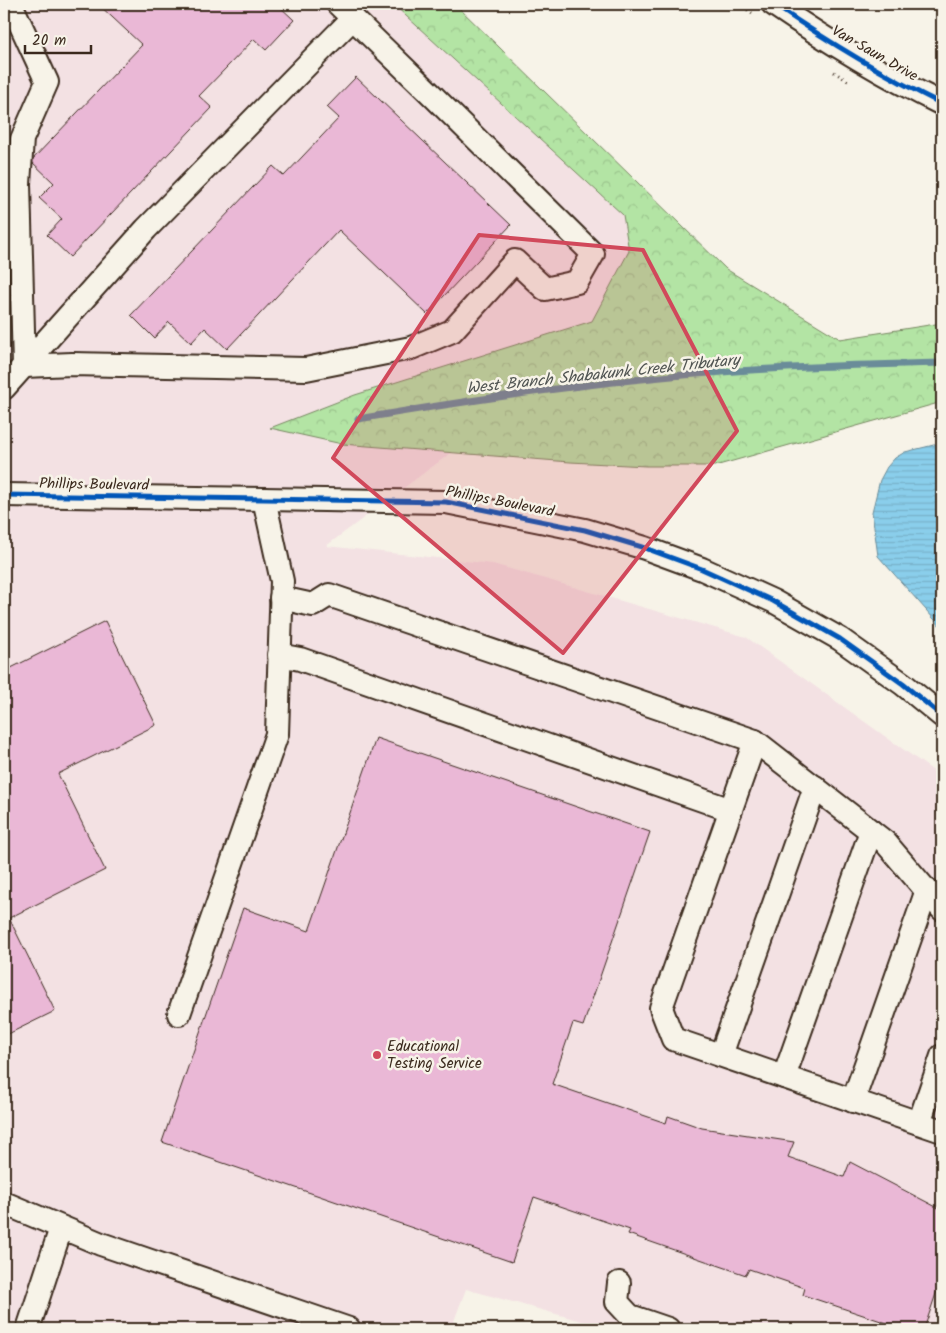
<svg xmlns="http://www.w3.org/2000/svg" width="946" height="1333" viewBox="0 0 946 1333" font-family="Kalam,sans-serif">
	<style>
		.built { fill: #f3e1e3 }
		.forest { fill: url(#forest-crowns); stroke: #778761 }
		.water { fill: url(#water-rules); stroke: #6a8c99 }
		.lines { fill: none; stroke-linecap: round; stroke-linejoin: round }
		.stream { stroke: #6a8c99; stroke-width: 7 }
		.building { fill: #eab8d6; stroke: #3b2a1e }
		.minor-casing { stroke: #3b2a1e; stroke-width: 26 }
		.path { stroke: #3b2a1e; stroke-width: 3; stroke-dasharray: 1 4; stroke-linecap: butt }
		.minor { stroke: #f7f3e8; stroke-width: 22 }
		.cycleway-casing { stroke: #f7f3e8; stroke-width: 8 }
		.cycleway { stroke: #0057b8; stroke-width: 5 }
		.marked { fill: #d1495b; fill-opacity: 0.2; stroke: #d1495b; stroke-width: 4; stroke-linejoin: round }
		.poi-dot { fill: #d1495b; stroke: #f7f3e8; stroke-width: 2 }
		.labels { text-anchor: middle; stroke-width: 5; stroke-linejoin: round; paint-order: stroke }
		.street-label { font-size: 15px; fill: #3b2a1e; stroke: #f7f3e8 }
		.poi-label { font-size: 15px; fill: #3b2a1e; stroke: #f7f3e8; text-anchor: start }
		.water-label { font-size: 16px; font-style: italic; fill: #4f5351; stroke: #f7f3e8 }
	</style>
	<defs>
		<pattern id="forest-crowns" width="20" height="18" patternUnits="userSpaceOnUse" patternTransform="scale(1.25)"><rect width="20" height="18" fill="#b3e4a4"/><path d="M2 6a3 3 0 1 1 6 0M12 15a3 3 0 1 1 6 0" fill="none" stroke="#9bc48d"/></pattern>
		<pattern id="water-rules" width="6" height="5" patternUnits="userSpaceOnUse" patternTransform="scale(1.25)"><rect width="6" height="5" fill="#8aceeb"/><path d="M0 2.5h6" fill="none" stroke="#78b1c9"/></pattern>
	</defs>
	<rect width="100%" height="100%" fill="#f7f3e8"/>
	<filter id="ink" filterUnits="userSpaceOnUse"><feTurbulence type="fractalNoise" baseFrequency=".02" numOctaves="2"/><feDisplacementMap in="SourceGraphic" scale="10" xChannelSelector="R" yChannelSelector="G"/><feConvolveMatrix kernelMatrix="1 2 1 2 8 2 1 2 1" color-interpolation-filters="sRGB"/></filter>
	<g filter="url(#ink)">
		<polygon class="built" points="4,4 402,4 655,235 614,331 326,546 493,564 746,637 942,777 942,1329 610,1329 466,1289 451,1329 4,1329"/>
		<polygon class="forest" points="393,4 455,4 726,269 840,339 942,323 942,402 715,466 646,466 570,462 342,444 270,428 355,395 592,321 629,251 623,215"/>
		<polygon class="water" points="942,443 942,628 878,556 872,512 880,480 887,467 895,458 905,452"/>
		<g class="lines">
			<path class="stream" d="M358,419C470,400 583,383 696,374C778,367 860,365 942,363"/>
		</g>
		<g class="building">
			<polygon points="98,4 277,4 294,20 266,50 254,39 199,96 212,108 70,257 47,235 62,219 39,198 54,183 31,161 142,45"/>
			<polygon points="356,77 511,225 427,314 339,230 227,349 205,328 191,343 169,322 154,338 131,315 273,166 284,176 339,118 327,107"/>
			<polygon points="105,621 156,725 58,774 105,870 9,918 55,1011 4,1036 4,664 7,670"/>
			<polygon points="376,738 650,832 583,1026 573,1023 552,1084 666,1123 668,1116 702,1128 794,1142 788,1157 844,1177 850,1162 942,1210 942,1276 924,1329 905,1329 803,1295 805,1288 749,1269 746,1275 628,1234 630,1230 534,1197 512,1262 162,1142 243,908 309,931"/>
		</g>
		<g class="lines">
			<defs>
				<g id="minor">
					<polyline points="11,4 47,82 22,139 19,184 24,366"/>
					<path d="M773,4C827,41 883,75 942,104"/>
					<polyline points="24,366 72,364 306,369 411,348 452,331 515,261 545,289 577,282 593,254 433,96 338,4"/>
					<polyline points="4,388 146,229 353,18"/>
					<polyline points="4,495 446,502 585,530 645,548 702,569 773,601 840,639 903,684 942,716"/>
					<polyline points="281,598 313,605 329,595 755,741 661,1008 673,1039 942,1131"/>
					<polyline points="279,655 300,659 731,810"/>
					<polyline points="755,741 885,842 942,909"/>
					<polyline points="179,1014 277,734 282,581 264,499"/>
					<polyline points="721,1055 815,787"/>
					<polyline points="784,1077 871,831"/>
					<polyline points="853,1101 927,890"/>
					<polyline points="919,1123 942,1056"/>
					<polyline points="4,1203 101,1244 349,1329"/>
					<polyline points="619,1283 617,1302 630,1316 668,1329"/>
					<polyline points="28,1329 61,1228"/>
				</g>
			</defs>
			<use href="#minor" class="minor-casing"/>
			<g class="path">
				<polyline points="739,4 752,13"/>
				<polyline points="834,72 848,81"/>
			</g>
			<use href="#minor" class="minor"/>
			<defs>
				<g id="cycleway">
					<path d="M773,4C827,41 883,75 942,104"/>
					<polyline points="4,495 446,502 585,530 645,548 702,569 773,601 840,639 903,684 942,716"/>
				</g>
			</defs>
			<use href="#cycleway" class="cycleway-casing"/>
			<use href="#cycleway" class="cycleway"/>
		</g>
	</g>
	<path class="marked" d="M479,235L643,250L737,431L563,653L333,458Z"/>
	<circle class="poi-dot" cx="377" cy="1055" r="5"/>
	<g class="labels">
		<g class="street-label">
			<text transform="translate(875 53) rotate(30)" y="5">Van Saun Drive</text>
			<text transform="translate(94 484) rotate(1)" y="5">Phillips Boulevard</text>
			<text transform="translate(500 501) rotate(11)" y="5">Phillips Boulevard</text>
		</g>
		<g class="poi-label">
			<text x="387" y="1051">Educational<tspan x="387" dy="17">Testing Service</tspan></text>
		</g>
		<g class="water-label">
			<text transform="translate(603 373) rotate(-6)" y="6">West Branch Shabakunk Creek Tributary</text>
		</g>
	</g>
	<rect width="946" height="1333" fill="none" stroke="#f7f3e8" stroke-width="20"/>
	<rect x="10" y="10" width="926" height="1313" fill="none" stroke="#3b2a1e" stroke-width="2" filter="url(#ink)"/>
	<path d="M25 45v8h66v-8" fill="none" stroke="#3b2a1e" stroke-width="2.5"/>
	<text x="32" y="45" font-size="15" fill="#3b2a1e" stroke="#f7f3e8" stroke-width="4" paint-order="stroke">20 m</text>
</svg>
